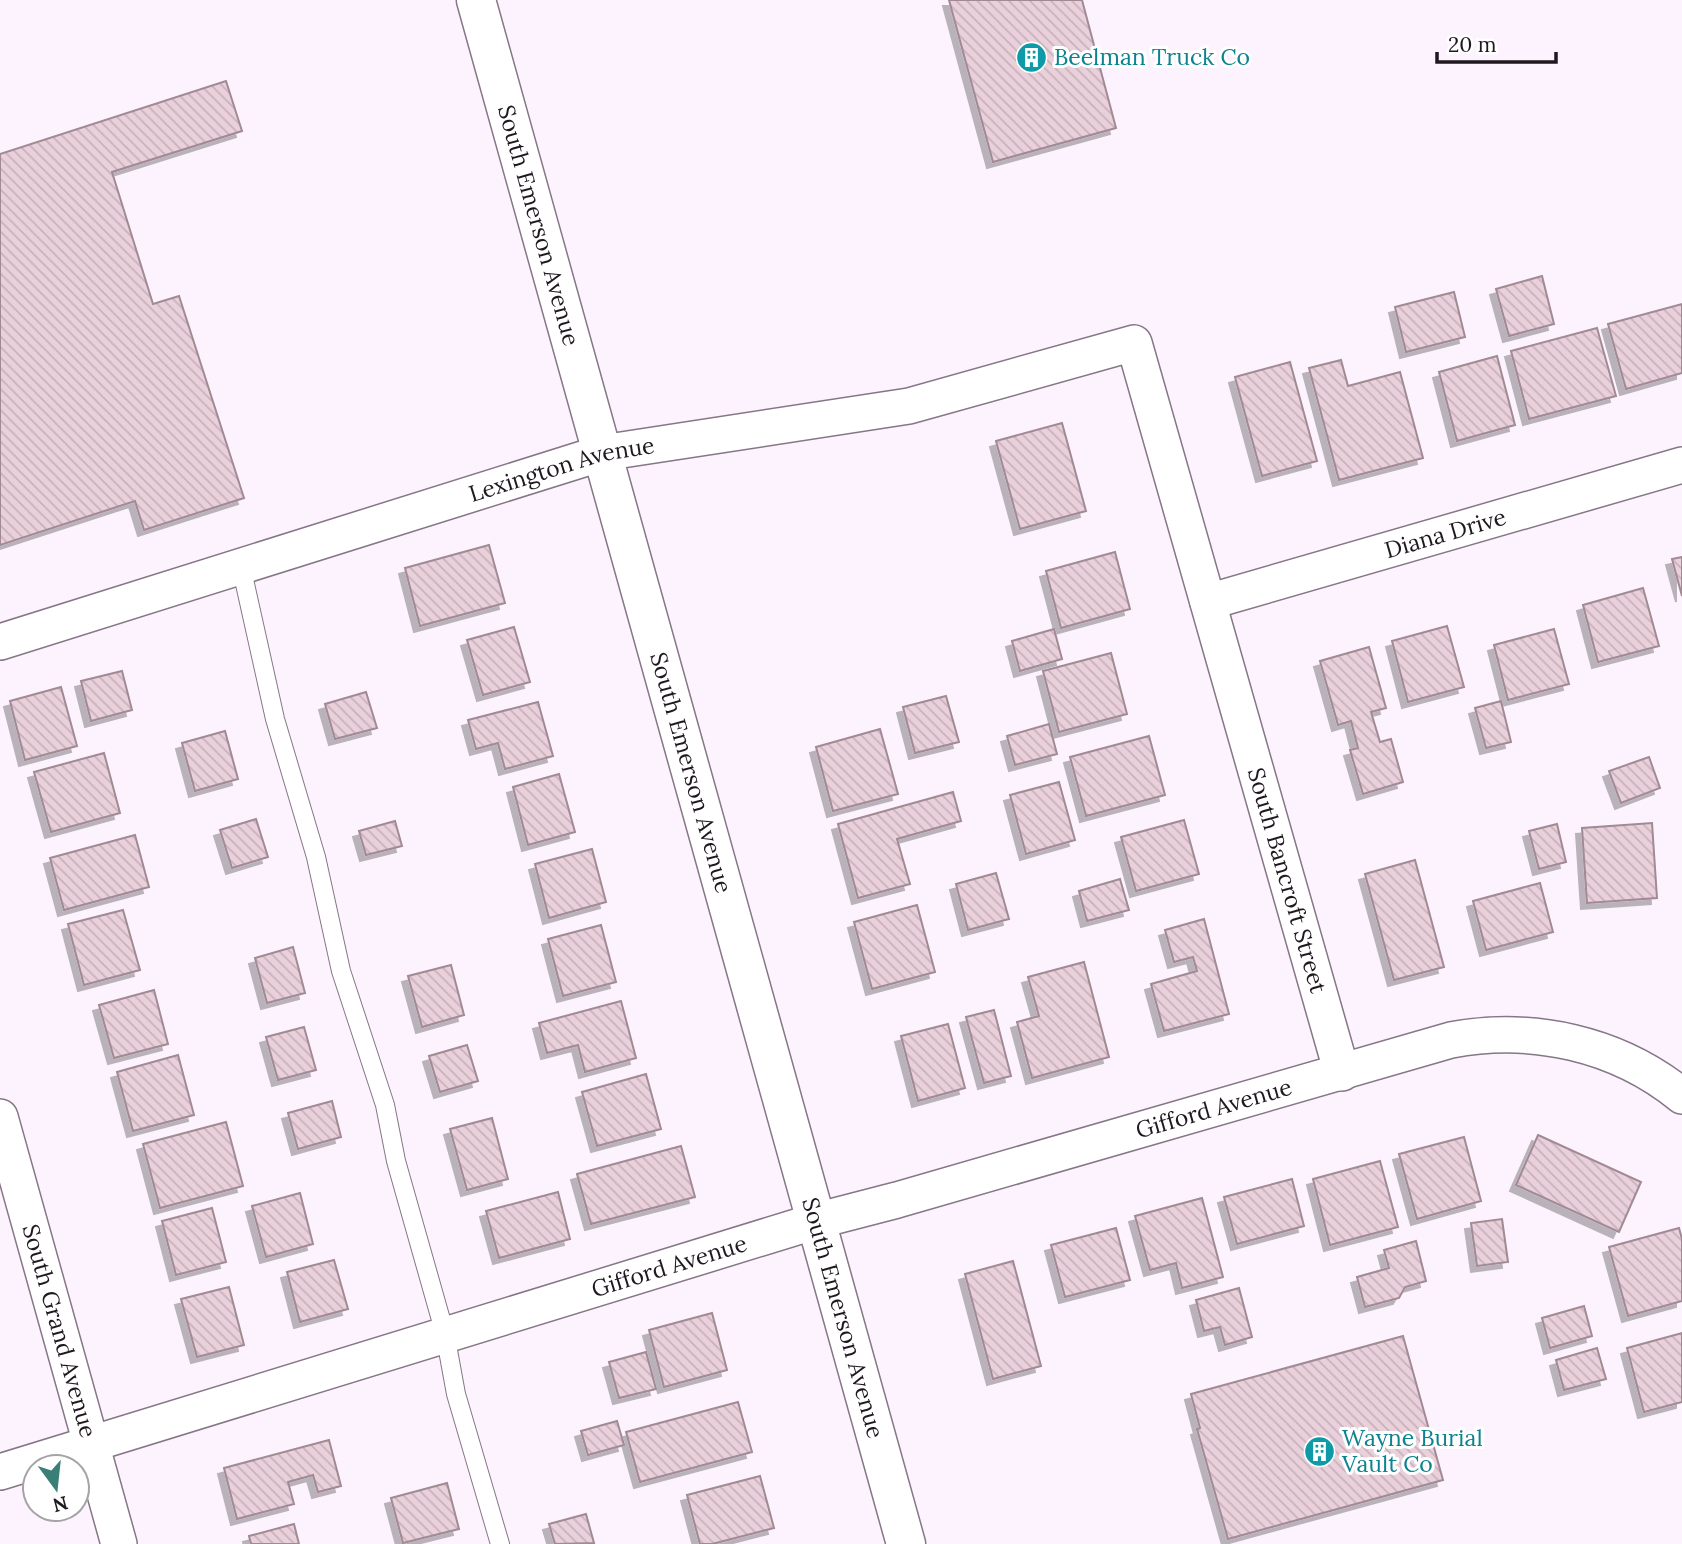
<svg xmlns="http://www.w3.org/2000/svg" width="1682" height="1544" viewBox="0 0 1682 1544" font-family="Lora,serif">
	<style>
		.building { fill: url(#building-back-hatch); stroke: #a18a93; stroke-width: 2; filter: url(#shadow) }
		.lines { fill: none; stroke-linecap: round; stroke-linejoin: round }
		.lane-casing { stroke: #867687; stroke-width: 20 }
		.street-casing { stroke: #867687; stroke-width: 38 }
		.primary-casing { stroke: #867687; stroke-width: 41 }
		.lane { stroke: #fff; stroke-width: 18 }
		.street { stroke: #fff; stroke-width: 35 }
		.primary { stroke: #fff; stroke-width: 38 }
		.labels { text-anchor: middle; stroke-width: 6; stroke-linejoin: round; paint-order: stroke }
		.culture-label { font-size: 23px; fill: #0d838f; stroke: #fff; text-anchor: start }
		.street-label { font-size: 23px; fill: #1f191f; stroke: #fff }
	</style>
	<defs>
		<pattern id="building-back-hatch" width="6" height="6" patternUnits="userSpaceOnUse" patternTransform="scale(1.75)"><rect width="6" height="6" fill="#e9d0da"/><path d="M-1 5l2 2M0 0l6 6M5-1l2 2" fill="none" stroke="#c7b2bb"/></pattern>
		<filter id="shadow"><feDropShadow dx="-6" dy="6" stdDeviation="0" flood-color="#0004"/></filter>
	</defs>
	<rect width="100%" height="100%" fill="#fdf3fe"/>
	<g class="building">
		<polygon points="949,0 1082,0 1116,128 993,162"/>
		<polygon points="226,81 242,131 112,172 153,304 179,296 244,498 144,530 135,501 0,545 0,154"/>
		<polygon points="1542,276 1554,324 1509,336 1496,289"/>
		<polygon points="1454,292 1465,337 1406,352 1395,307"/>
		<polygon points="1682,304 1682,373 1626,389 1608,324"/>
		<polygon points="1597,328 1616,396 1529,419 1511,351"/>
		<polygon points="1497,356 1515,425 1457,441 1439,372"/>
		<polygon points="1341,360 1348,386 1400,372 1423,458 1339,480 1309,368"/>
		<polygon points="1290,362 1317,461 1262,476 1235,377"/>
		<polygon points="1062,423 1086,511 1020,529 996,441"/>
		<polygon points="489,545 505,603 420,626 405,568"/>
		<polygon points="1115,552 1130,609 1061,628 1046,571"/>
		<polygon points="1682,557 1682,596 1672,559"/>
		<polygon points="1643,588 1659,646 1598,662 1583,605"/>
		<polygon points="1447,626 1464,687 1408,702 1392,641"/>
		<polygon points="514,627 530,682 483,695 467,640"/>
		<polygon points="1054,629 1062,659 1020,671 1012,641"/>
		<polygon points="1554,629 1569,684 1508,700 1494,645"/>
		<polygon points="1369,647 1386,708 1371,712 1380,742 1391,739 1403,782 1363,794 1350,750 1358,748 1351,721 1338,725 1320,661"/>
		<polygon points="1111,653 1127,714 1059,732 1043,671"/>
		<polygon points="122,671 132,710 91,721 81,681"/>
		<polygon points="61,687 77,746 25,760 10,701"/>
		<polygon points="366,692 377,728 335,739 325,704"/>
		<polygon points="946,696 959,742 915,753 903,707"/>
		<polygon points="1501,701 1511,742 1486,748 1475,708"/>
		<polygon points="538,702 553,756 505,769 498,743 476,749 468,720"/>
		<polygon points="1049,724 1057,754 1015,765 1007,736"/>
		<polygon points="880,729 898,794 833,811 816,747"/>
		<polygon points="225,731 238,779 195,791 182,743"/>
		<polygon points="1149,736 1165,795 1086,816 1070,757"/>
		<polygon points="104,753 120,813 51,832 34,772"/>
		<polygon points="1649,757 1660,788 1621,803 1609,771"/>
		<polygon points="559,774 575,832 528,845 513,787"/>
		<polygon points="1059,782 1075,840 1026,854 1010,795"/>
		<polygon points="953,792 961,821 897,839 910,884 858,898 838,824"/>
		<polygon points="256,819 268,857 232,868 220,830"/>
		<polygon points="1184,820 1199,874 1136,891 1121,837"/>
		<polygon points="395,821 402,846 366,855 359,831"/>
		<polygon points="1652,823 1657,898 1587,903 1582,828"/>
		<polygon points="1557,824 1566,862 1539,869 1529,831"/>
		<polygon points="135,835 149,887 64,910 50,858"/>
		<polygon points="592,849 606,902 549,918 535,864"/>
		<polygon points="1415,860 1444,967 1394,980 1365,874"/>
		<polygon points="996,873 1009,919 968,930 956,884"/>
		<polygon points="1120,879 1129,910 1087,921 1079,891"/>
		<polygon points="1540,883 1553,932 1486,950 1473,901"/>
		<polygon points="917,905 935,972 872,989 854,922"/>
		<polygon points="123,910 140,970 84,985 68,924"/>
		<polygon points="1204,919 1229,1014 1164,1031 1151,984 1197,971 1193,957 1174,962 1165,930"/>
		<polygon points="601,925 616,982 563,996 548,939"/>
		<polygon points="293,947 305,993 267,1003 255,958"/>
		<polygon points="1084,962 1109,1057 1032,1078 1017,1022 1039,1016 1028,977"/>
		<polygon points="451,965 464,1015 422,1027 408,976"/>
		<polygon points="154,990 168,1044 114,1058 99,1005"/>
		<polygon points="621,1001 636,1058 585,1072 578,1045 547,1053 539,1023"/>
		<polygon points="994,1010 1011,1076 984,1083 966,1017"/>
		<polygon points="948,1024 965,1088 918,1101 901,1036"/>
		<polygon points="304,1027 316,1070 278,1080 266,1037"/>
		<polygon points="467,1045 478,1081 440,1092 429,1056"/>
		<polygon points="178,1055 194,1115 133,1131 117,1072"/>
		<polygon points="646,1074 661,1129 597,1146 582,1092"/>
		<polygon points="332,1101 341,1137 298,1149 288,1113"/>
		<polygon points="492,1118 508,1179 467,1190 450,1129"/>
		<polygon points="226,1122 243,1186 160,1208 143,1144"/>
		<polygon points="1538,1135 1641,1182 1619,1232 1516,1185"/>
		<polygon points="1464,1137 1481,1201 1417,1219 1399,1154"/>
		<polygon points="681,1146 695,1197 591,1224 577,1174"/>
		<polygon points="1380,1161 1398,1227 1330,1245 1313,1179"/>
		<polygon points="1292,1179 1304,1226 1237,1244 1224,1197"/>
		<polygon points="558,1192 570,1239 499,1258 486,1211"/>
		<polygon points="300,1193 313,1244 266,1257 252,1206"/>
		<polygon points="1202,1198 1223,1277 1182,1288 1176,1263 1150,1270 1135,1216"/>
		<polygon points="212,1208 226,1262 176,1275 162,1221"/>
		<polygon points="1502,1219 1508,1262 1477,1266 1471,1223"/>
		<polygon points="1116,1228 1130,1280 1065,1297 1051,1245"/>
		<polygon points="1679,1228 1682,1239 1682,1301 1628,1316 1609,1247"/>
		<polygon points="1416,1241 1426,1281 1405,1287 1399,1298 1365,1307 1357,1277 1389,1268 1384,1250"/>
		<polygon points="334,1260 348,1309 300,1322 287,1272"/>
		<polygon points="1013,1261 1041,1366 993,1379 965,1274"/>
		<polygon points="229,1287 244,1345 197,1357 181,1299"/>
		<polygon points="1239,1288 1252,1337 1225,1345 1220,1327 1204,1331 1196,1300"/>
		<polygon points="1584,1306 1592,1336 1550,1348 1542,1318"/>
		<polygon points="712,1313 727,1370 664,1387 649,1330"/>
		<polygon points="1682,1333 1682,1402 1644,1412 1627,1348"/>
		<polygon points="1403,1336 1443,1480 1228,1539 1197,1429 1200,1428 1191,1394"/>
		<polygon points="1597,1348 1606,1379 1564,1390 1556,1360"/>
		<polygon points="646,1352 656,1389 619,1398 609,1362"/>
		<polygon points="738,1402 752,1452 640,1482 626,1432"/>
		<polygon points="617,1421 624,1445 588,1455 581,1431"/>
		<polygon points="329,1440 341,1486 318,1492 313,1475 288,1482 294,1504 237,1519 224,1468"/>
		<polygon points="760,1476 774,1528 712,1544 700,1544 687,1495"/>
		<polygon points="447,1483 459,1529 403,1543 391,1498"/>
		<polygon points="586,1514 594,1543 555,1544 549,1524"/>
		<polygon points="294,1524 299,1544 251,1544 249,1536"/>
	</g>
	<g class="lines">
		<defs>
			<polyline id="lane" points="241,566 275,719 316,857 341,971 385,1105 396,1161 445,1334 456,1394 500,1544"/>
			<g id="street">
				<path id="s1" d="M1208,602L1682,465"/>
				<path id="s2" d="M0,642L602,453L909,406L1134,343L1342,1073"/>
				<path id="s3" d="M0,1117L119,1544"/>
				<path id="s4" d="M0,1472L816,1221L897,1200L1451,1040C1532,1025 1617,1043 1682,1096"/>
			</g>
			<g id="primary">
				<path id="s5" d="M476,0L906,1544"/>
			</g>
		</defs>
		<use href="#lane" class="lane-casing"/>
		<use href="#street" class="street-casing"/>
		<use href="#primary" class="primary-casing"/>
		<use href="#lane" class="lane"/>
		<use href="#street" class="street"/>
		<use href="#primary" class="primary"/>
	</g>
	<defs>
		<symbol id="building-disc" viewBox="-11 -11 22 22"><circle r="9.5" fill="#0f9aa8" stroke="#fff"/><path d="M-4-6H4V6H1V3H-1V6H-4ZM-2.5-4.3h1.7v1.8h-1.7ZM.8-4.3h1.7v1.8H.8ZM-2.5-1h1.7V.8h-1.7ZM.8-1h1.7V.8H.8Z" fill="#fff"/></symbol>
	</defs>
	<g fill-rule="evenodd">
		<use href="#building-disc" x="1014" y="40" width="35" height="35"/>
		<use href="#building-disc" x="1302" y="1434" width="35" height="35"/>
	</g>
	<g class="labels">
		<g class="culture-label">
			<text x="1054" y="65">Beelman Truck Co</text>
			<text x="1342" y="1446">Wayne Burial<tspan x="1342" dy="26">Vault Co</tspan></text>
		</g>
		<g class="street-label">
			<text dy="8" stroke="none"><textPath href="#s5" startOffset="234">South Emerson Avenue</textPath></text>
			<text dy="8" stroke="none"><textPath href="#s2" startOffset="588">Lexington Avenue</textPath></text>
			<text dy="8" stroke="none"><textPath href="#s1" startOffset="247">Diana Drive</textPath></text>
			<text dy="8" stroke="none"><textPath href="#s5" startOffset="802">South Emerson Avenue</textPath></text>
			<text dy="8" stroke="none"><textPath href="#s2" startOffset="1734">South Bancroft Street</textPath></text>
			<text dy="8" stroke="none"><textPath href="#s4" startOffset="1267">Gifford Avenue</textPath></text>
			<text dy="8" stroke="none"><textPath href="#s4" startOffset="700">Gifford Avenue</textPath></text>
			<text dy="8" stroke="none"><textPath href="#s5" startOffset="1368">South Emerson Avenue</textPath></text>
			<text dy="8" stroke="none"><textPath href="#s3" startOffset="222">South Grand Avenue</textPath></text>
		</g>
	</g>
	<g transform="translate(56 1488) rotate(165)"><circle r="33" fill="#ffffff" stroke="#a5a3a5" stroke-width="2"/>
	<path d="M0-5L12 26L0 18L-12 26Z" fill="#397f76"/>
	<text y="-10" font-size="19" font-weight="bold" text-anchor="middle" fill="#1f191f">N</text>
	</g>
	<path d="M1437 52v10h119v-10" fill="none" stroke="#1f191f" stroke-width="3.5"/>
	<text x="1448" y="52" font-size="21" fill="#1f191f" stroke="#ffffff" stroke-width="5" paint-order="stroke">20 m</text>
</svg>
